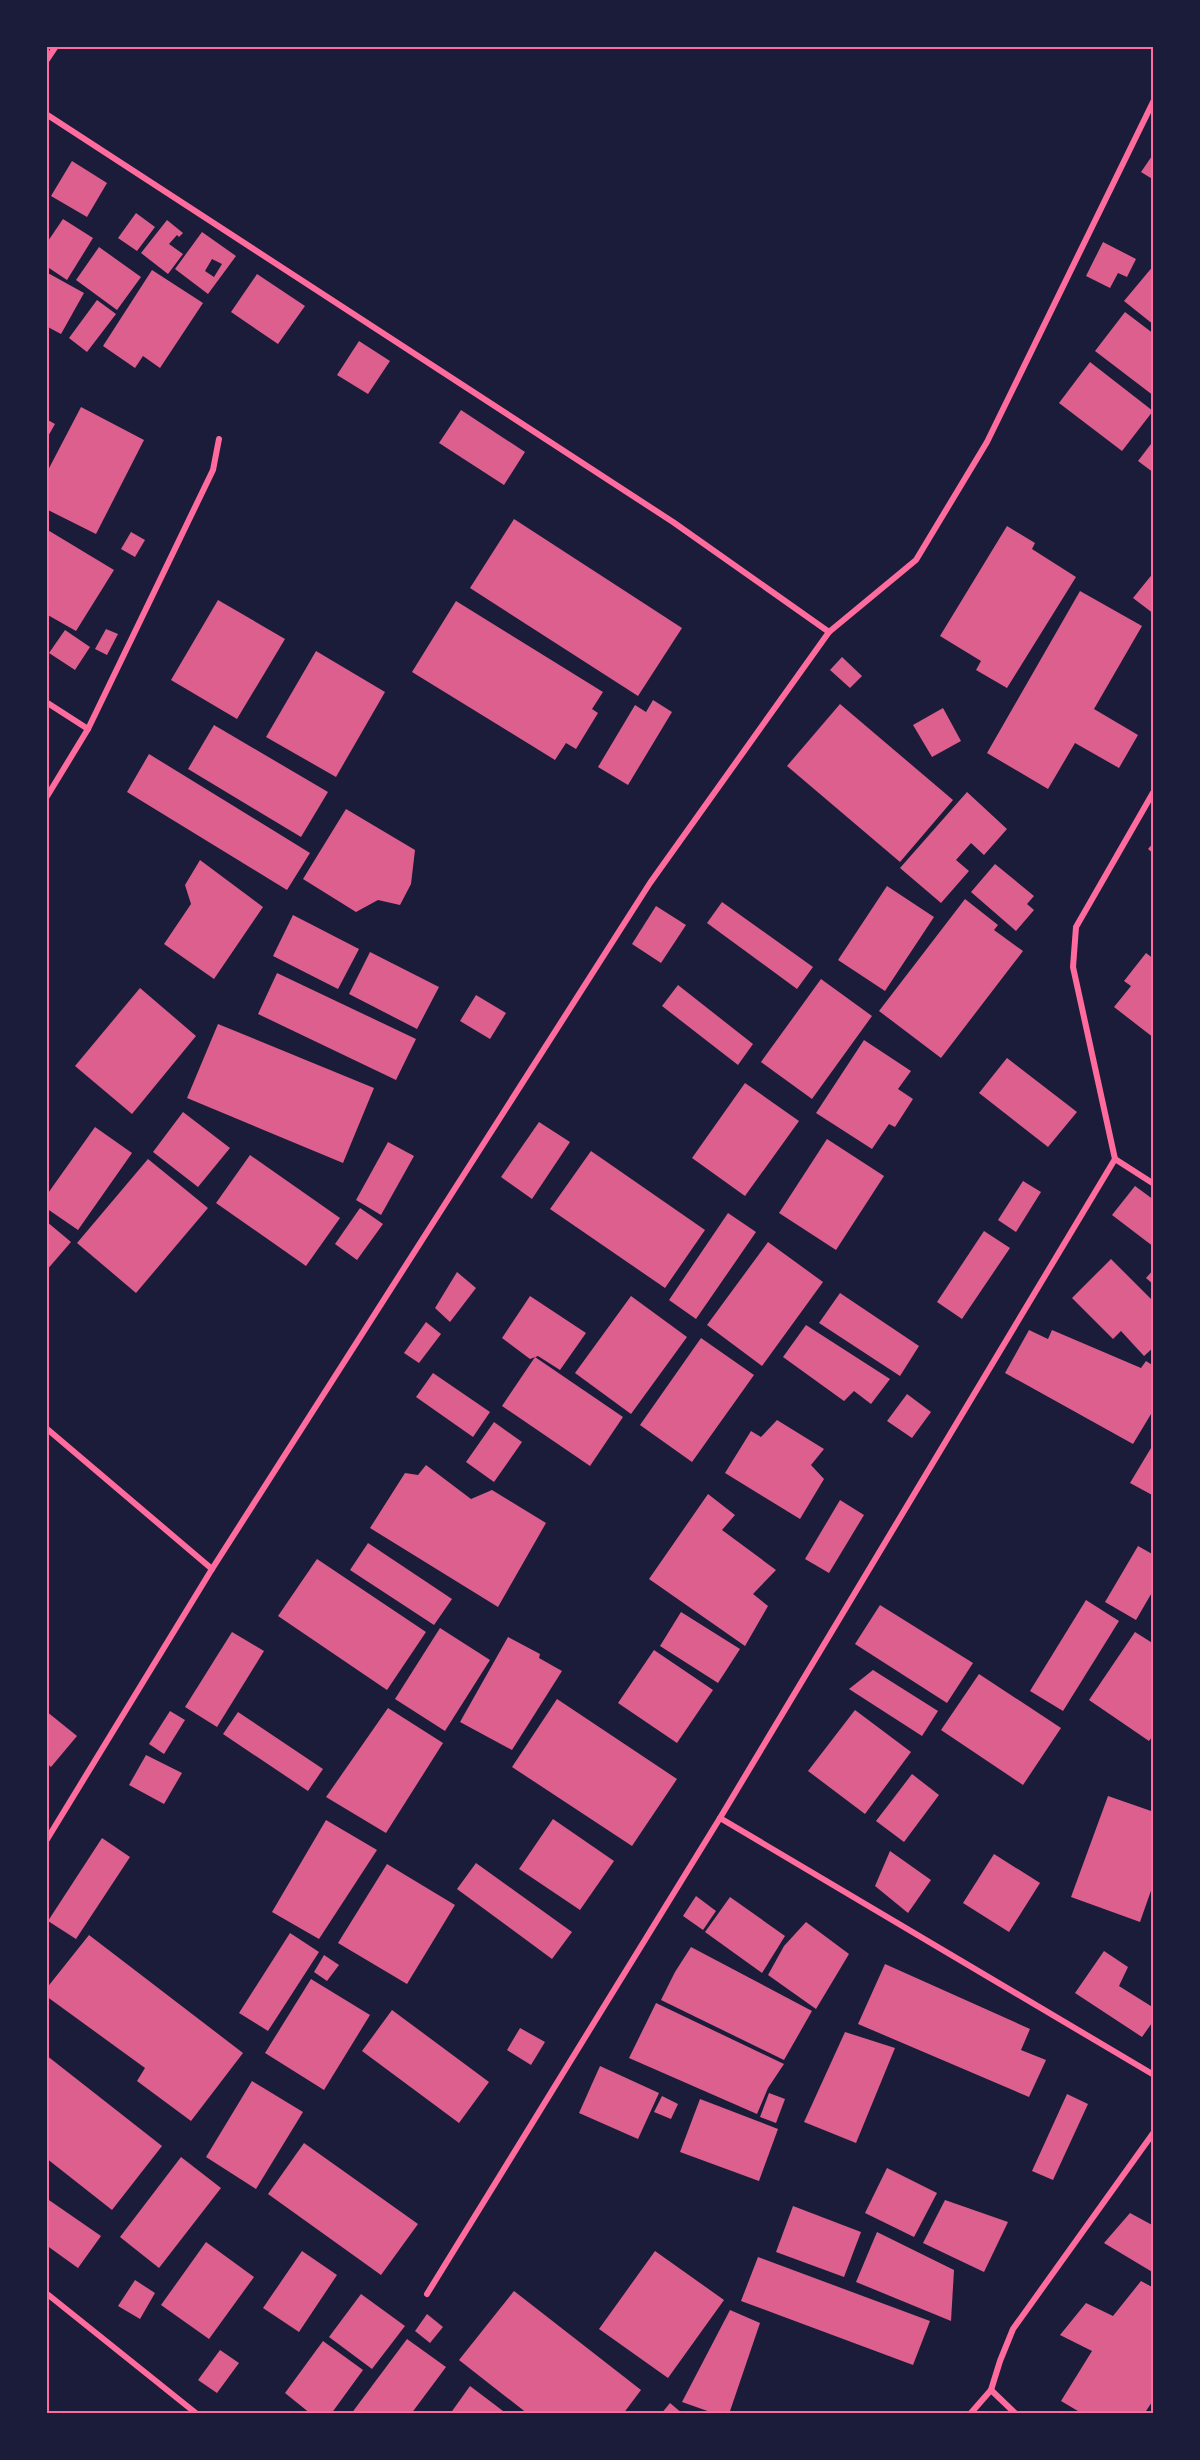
<svg xmlns="http://www.w3.org/2000/svg" width="1200" height="2460" viewBox="0 0 1200 2460" font-family="'Exo 2',sans-serif">
	<style>
		.building { fill: #dd5f8e; fill-rule: evenodd }
		.lines { fill: none; stroke-linecap: round; stroke-linejoin: round }
		.minor { stroke: #ff6b9d; stroke-width: 6 }
		.neatline { fill: none; stroke: #ff6b9d; stroke-width: 2 }
	</style>
	<rect width="100%" height="100%" fill="#1b1b3a"/>
	<g class="building">
		<polygon points="1154,153 1154,180 1141,172"/>
		<polygon points="72,161 107,183 87,217 51,196"/>
		<polygon points="136,213 155,227 137,251 118,238"/>
		<polygon points="63,219 93,238 67,280 46,266 46,244"/>
		<polygon points="167,220 183,233 179,237 177,235 169,244 183,254 168,274 141,253"/>
		<path d="M202,232L236,256L208,294L175,269ZM212,259L222,264L214,277L205,271Z"/>
		<polygon points="1103,242 1136,259 1127,277 1118,273 1110,288 1086,276"/>
		<polygon points="99,247 141,277 117,310 76,280"/>
		<polygon points="1154,265 1154,325 1124,301"/>
		<polygon points="152,270 203,303 160,368 143,356 135,368 103,346"/>
		<polygon points="46,272 84,293 61,334 46,326"/>
		<polygon points="257,274 305,306 278,344 231,312"/>
		<polygon points="97,300 116,314 87,352 69,338"/>
		<polygon points="1125,312 1154,334 1154,396 1095,351"/>
		<polygon points="359,341 390,361 368,394 337,375"/>
		<polygon points="1090,362 1153,411 1122,451 1059,403"/>
		<polygon points="81,407 144,440 96,534 46,509 46,474"/>
		<polygon points="461,410 525,452 504,485 439,443"/>
		<polygon points="46,419 55,424 46,440"/>
		<polygon points="1154,440 1154,473 1138,461"/>
		<polygon points="514,519 682,628 638,696 470,588"/>
		<polygon points="1007,526 1035,543 1032,549 1076,577 1007,688 976,670 981,661 940,636"/>
		<polygon points="46,529 114,570 76,631 46,614"/>
		<polygon points="131,532 145,540 135,557 121,549"/>
		<polygon points="1154,572 1154,614 1133,598"/>
		<polygon points="1080,591 1142,626 1094,709 1138,735 1119,768 1075,743 1048,789 987,753"/>
		<polygon points="218,600 285,639 237,719 171,680"/>
		<polygon points="456,601 603,692 592,709 598,713 576,749 566,743 555,760 412,672"/>
		<polygon points="106,629 118,634 107,655 95,649"/>
		<polygon points="65,630 90,647 75,670 49,653"/>
		<polygon points="316,651 385,692 336,777 266,737"/>
		<polygon points="842,657 862,676 850,688 830,670"/>
		<polygon points="653,700 672,712 628,785 598,767 635,705 646,712"/>
		<polygon points="840,704 953,800 900,862 787,766"/>
		<polygon points="943,708 961,741 932,757 913,725"/>
		<polygon points="214,725 328,792 301,837 188,769"/>
		<polygon points="149,754 310,853 287,890 127,792"/>
		<polygon points="967,792 1007,829 984,855 971,843 956,860 969,871 941,903 900,868"/>
		<polygon points="346,809 415,850 411,884 400,905 378,900 356,912 303,879"/>
		<polygon points="1154,842 1154,854 1148,849"/>
		<polygon points="200,860 263,907 214,979 164,944 191,904 185,885"/>
		<polygon points="995,864 1034,896 1027,904 1034,910 1016,931 971,892"/>
		<polygon points="887,886 934,917 885,991 838,960"/>
		<polygon points="965,899 998,925 994,930 1023,951 941,1058 879,1011"/>
		<polygon points="722,902 813,967 797,989 707,923"/>
		<polygon points="656,906 686,925 661,963 632,944"/>
		<polygon points="293,915 359,949 338,989 273,956"/>
		<polygon points="370,952 439,987 417,1029 349,994"/>
		<polygon points="1146,953 1154,959 1154,1038 1114,1007 1131,986 1124,981"/>
		<polygon points="277,973 416,1039 396,1080 258,1014"/>
		<polygon points="821,979 872,1016 812,1099 761,1062"/>
		<polygon points="678,985 753,1044 738,1065 662,1006"/>
		<polygon points="140,988 196,1036 132,1114 75,1066"/>
		<polygon points="476,995 506,1013 490,1039 460,1021"/>
		<polygon points="218,1024 374,1088 343,1163 187,1098"/>
		<polygon points="864,1040 911,1071 898,1089 913,1099 895,1127 889,1124 872,1149 816,1113"/>
		<polygon points="1007,1058 1077,1112 1048,1147 979,1093"/>
		<polygon points="745,1083 799,1121 745,1196 692,1158"/>
		<polygon points="183,1112 230,1148 198,1187 153,1152"/>
		<polygon points="539,1122 570,1142 532,1199 501,1177"/>
		<polygon points="95,1127 132,1153 78,1230 46,1208 46,1196"/>
		<polygon points="827,1139 884,1176 836,1250 779,1213"/>
		<polygon points="388,1142 414,1156 381,1215 356,1200"/>
		<polygon points="591,1151 705,1230 665,1288 550,1209"/>
		<polygon points="250,1155 340,1218 306,1266 216,1203"/>
		<polygon points="148,1159 208,1208 136,1293 77,1243"/>
		<polygon points="1023,1181 1041,1192 1016,1232 998,1220"/>
		<polygon points="1135,1186 1154,1200 1154,1247 1112,1215"/>
		<polygon points="360,1208 383,1224 357,1260 335,1244"/>
		<polygon points="728,1213 756,1232 696,1319 669,1300"/>
		<polygon points="46,1221 71,1242 46,1271"/>
		<polygon points="984,1231 1010,1248 962,1319 937,1302"/>
		<polygon points="768,1242 823,1282 762,1366 707,1325"/>
		<polygon points="1111,1259 1154,1302 1154,1347 1144,1356 1121,1331 1113,1339 1072,1298"/>
		<polygon points="1154,1269 1154,1285 1146,1278"/>
		<polygon points="457,1272 476,1288 450,1322 435,1308"/>
		<polygon points="840,1293 919,1346 900,1376 819,1323"/>
		<polygon points="530,1296 586,1333 560,1370 538,1356 530,1359 502,1338"/>
		<polygon points="631,1296 687,1337 631,1414 575,1373"/>
		<polygon points="426,1322 441,1334 419,1363 404,1353"/>
		<polygon points="806,1325 890,1379 871,1404 854,1391 844,1401 783,1357"/>
		<polygon points="1029,1330 1048,1339 1052,1330 1141,1368 1146,1361 1154,1366 1154,1409 1133,1444 1005,1373"/>
		<polygon points="701,1338 754,1375 692,1462 640,1425"/>
		<polygon points="535,1357 623,1417 590,1466 502,1406"/>
		<polygon points="433,1373 490,1412 473,1437 416,1397"/>
		<polygon points="907,1394 931,1412 912,1438 887,1421"/>
		<polygon points="777,1420 824,1449 811,1465 824,1479 800,1519 725,1473 751,1431 761,1437"/>
		<polygon points="494,1422 522,1442 494,1482 466,1462"/>
		<polygon points="1154,1443 1154,1496 1130,1483"/>
		<polygon points="426,1465 471,1499 492,1490 546,1523 498,1607 370,1528 405,1473 418,1475"/>
		<polygon points="708,1494 735,1515 722,1530 776,1570 753,1594 768,1606 745,1646 649,1579"/>
		<polygon points="840,1500 864,1515 829,1573 805,1559"/>
		<polygon points="368,1543 452,1599 434,1625 350,1570"/>
		<polygon points="1138,1546 1154,1555 1154,1589 1136,1620 1105,1602"/>
		<polygon points="317,1559 426,1632 387,1690 278,1616"/>
		<polygon points="1086,1600 1119,1621 1063,1711 1030,1691"/>
		<polygon points="880,1605 973,1663 947,1703 855,1644"/>
		<polygon points="681,1612 740,1649 718,1683 660,1646"/>
		<polygon points="440,1628 490,1660 445,1731 395,1699"/>
		<polygon points="232,1632 264,1651 217,1727 185,1707"/>
		<polygon points="1135,1632 1154,1644 1154,1734 1149,1741 1089,1700"/>
		<polygon points="508,1637 540,1654 539,1658 562,1671 512,1750 460,1722"/>
		<polygon points="654,1650 713,1690 677,1743 618,1703"/>
		<polygon points="873,1670 938,1711 922,1736 849,1689"/>
		<polygon points="979,1674 1061,1728 1023,1785 941,1730"/>
		<polygon points="557,1699 677,1779 632,1846 512,1767"/>
		<polygon points="388,1708 443,1743 386,1833 326,1797"/>
		<polygon points="855,1710 911,1752 865,1814 808,1771"/>
		<polygon points="46,1711 77,1736 51,1767 46,1763"/>
		<polygon points="170,1711 185,1720 164,1754 149,1744"/>
		<polygon points="238,1712 323,1769 308,1791 223,1734"/>
		<polygon points="146,1755 182,1773 164,1804 129,1785"/>
		<polygon points="912,1774 939,1795 904,1842 876,1821"/>
		<polygon points="1108,1796 1154,1812 1154,1882 1140,1922 1071,1897"/>
		<polygon points="553,1819 614,1861 580,1910 519,1869"/>
		<polygon points="326,1820 377,1850 319,1939 272,1912"/>
		<polygon points="102,1838 130,1857 76,1939 48,1921"/>
		<polygon points="890,1851 931,1880 908,1913 875,1886"/>
		<polygon points="994,1854 1040,1883 1009,1932 963,1903"/>
		<polygon points="476,1863 572,1932 552,1959 457,1889"/>
		<polygon points="387,1864 455,1905 407,1984 338,1943"/>
		<polygon points="696,1896 716,1911 703,1930 683,1916"/>
		<polygon points="730,1897 785,1936 762,1973 705,1932"/>
		<polygon points="806,1922 849,1954 816,2009 768,1975 784,1946"/>
		<polygon points="290,1933 319,1952 268,2031 239,2013"/>
		<polygon points="89,1935 243,2053 191,2121 137,2081 145,2068 46,1996 46,1989"/>
		<polygon points="691,1947 812,2011 784,2060 661,2000 675,1972"/>
		<polygon points="1104,1951 1128,1967 1119,1986 1154,2008 1154,2020 1142,2037 1075,1993"/>
		<polygon points="324,1955 339,1965 327,1981 314,1972"/>
		<polygon points="885,1964 1030,2029 1021,2050 1046,2060 1029,2097 858,2024"/>
		<polygon points="311,1979 370,2015 324,2090 265,2053"/>
		<polygon points="656,2003 784,2064 768,2088 757,2114 629,2058"/>
		<polygon points="392,2010 489,2082 459,2123 362,2051"/>
		<polygon points="520,2028 545,2042 531,2065 507,2050"/>
		<polygon points="845,2032 895,2048 856,2143 804,2122"/>
		<polygon points="46,2055 162,2146 112,2210 46,2158"/>
		<polygon points="600,2066 659,2093 638,2139 579,2113"/>
		<polygon points="252,2081 303,2112 256,2189 206,2157"/>
		<polygon points="769,2093 785,2099 776,2123 760,2117"/>
		<polygon points="1067,2094 1088,2104 1053,2180 1032,2171"/>
		<polygon points="662,2096 678,2104 671,2119 654,2112"/>
		<polygon points="700,2099 778,2129 759,2181 680,2152"/>
		<polygon points="304,2143 418,2224 381,2275 268,2194"/>
		<polygon points="181,2157 221,2188 159,2268 120,2237"/>
		<polygon points="887,2168 937,2193 914,2237 865,2213"/>
		<polygon points="46,2198 101,2236 78,2268 46,2245"/>
		<polygon points="945,2200 1008,2222 984,2272 923,2243"/>
		<polygon points="793,2206 861,2232 844,2277 776,2252"/>
		<polygon points="1130,2213 1154,2226 1154,2273 1104,2243"/>
		<polygon points="877,2232 954,2270 951,2321 856,2282"/>
		<polygon points="206,2242 254,2277 209,2339 161,2305"/>
		<polygon points="302,2251 337,2275 299,2332 263,2308"/>
		<polygon points="655,2251 724,2300 668,2378 599,2329"/>
		<polygon points="758,2257 930,2321 913,2365 741,2301"/>
		<polygon points="135,2280 155,2293 140,2319 118,2306"/>
		<polygon points="1141,2281 1154,2288 1154,2399 1144,2414 1083,2414 1061,2401 1092,2351 1060,2335 1086,2303 1113,2316"/>
		<polygon points="514,2291 641,2390 623,2414 528,2414 459,2360"/>
		<polygon points="361,2294 405,2326 372,2369 329,2337"/>
		<polygon points="730,2310 760,2323 729,2414 716,2414 682,2402"/>
		<polygon points="427,2314 443,2327 430,2343 415,2331"/>
		<polygon points="407,2339 446,2367 411,2414 351,2414"/>
		<polygon points="323,2341 363,2370 331,2414 311,2414 285,2393"/>
		<polygon points="220,2350 239,2363 217,2393 198,2380"/>
		<polygon points="470,2386 507,2414 450,2414"/>
		<polygon points="670,2403 683,2414 661,2414"/>
	</g>
	<g class="lines">
		<g class="minor">
			<polyline points="46,61 56,46"/>
			<polyline points="46,114 673,522 829,632"/>
			<polyline points="46,702 88,729"/>
			<polyline points="46,798 88,729 213,470 219,439"/>
			<polyline points="1115,1159 1154,1184"/>
			<polyline points="46,1428 212,1569"/>
			<polyline points="720,1818 1154,2075"/>
			<polyline points="46,1841 212,1569 650,883 829,632 916,560 987,442 1154,100"/>
			<polyline points="46,2293 197,2414"/>
			<polyline points="427,2294 720,1818 1115,1159 1073,967 1076,927 1154,791"/>
			<polyline points="970,2414 991,2390"/>
			<polyline points="1016,2414 991,2390 1000,2361 1013,2329 1154,2132"/>
		</g>
	</g>
	<rect width="1200" height="2460" fill="none" stroke="#1b1b3a" stroke-width="96"/>
	<rect x="48" y="48" width="1104" height="2364" class="neatline"/>
</svg>
